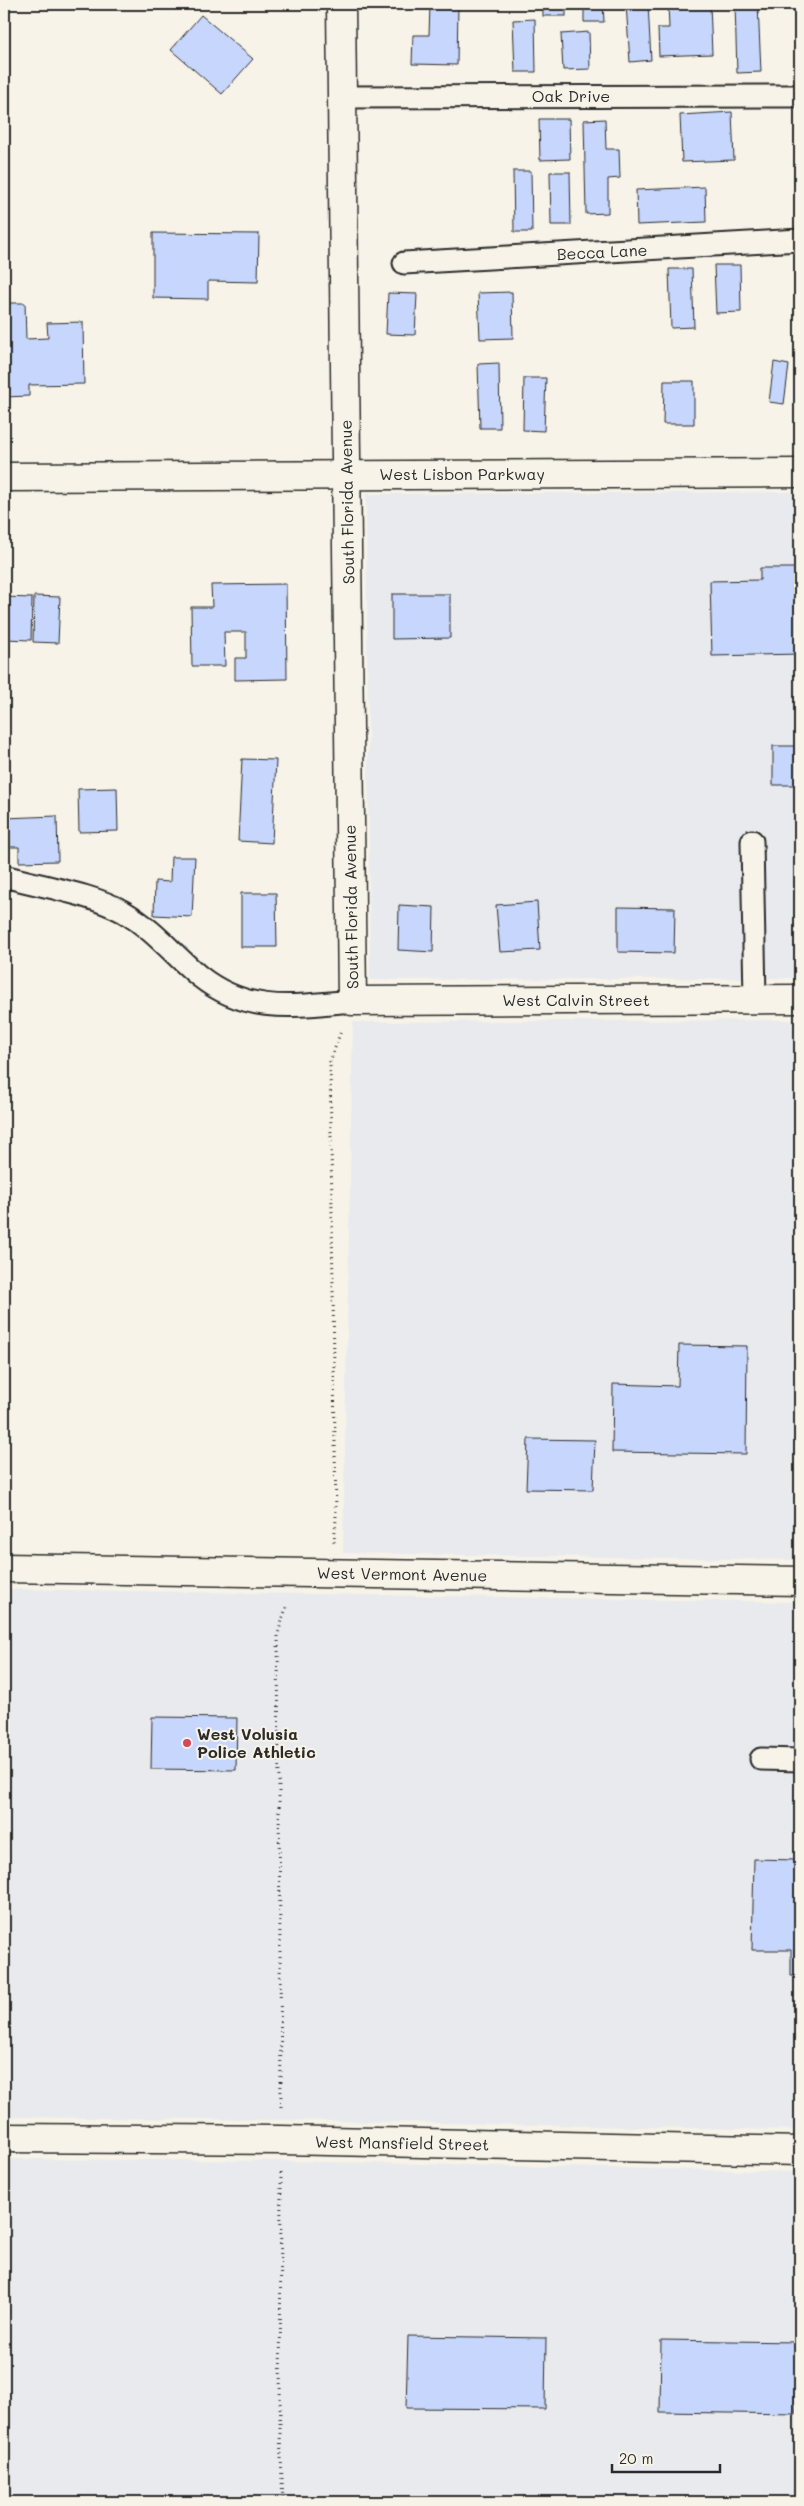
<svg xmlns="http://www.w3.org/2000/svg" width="804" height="2506" viewBox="0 0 804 2506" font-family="Mali,sans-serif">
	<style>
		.built { fill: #e8eaee }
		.building { fill: #c6d6fc; stroke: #2b2b2b }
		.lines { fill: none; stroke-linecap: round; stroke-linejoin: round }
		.lane-casing { stroke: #2b2b2b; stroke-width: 25 }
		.street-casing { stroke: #2b2b2b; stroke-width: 31 }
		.path { stroke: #2b2b2b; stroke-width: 3; stroke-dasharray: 1 4; stroke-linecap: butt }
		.lane { stroke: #f7f3e8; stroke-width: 21 }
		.street { stroke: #f7f3e8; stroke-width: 28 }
		.poi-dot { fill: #d1495b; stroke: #f7f3e8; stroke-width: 2 }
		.labels { text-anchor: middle; stroke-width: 4; stroke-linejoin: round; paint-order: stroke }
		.street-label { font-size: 16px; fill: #2b2b2b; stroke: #f7f3e8 }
		.poi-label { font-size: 16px; font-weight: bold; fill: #2b2b2b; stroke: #f7f3e8; text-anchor: start }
	</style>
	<rect width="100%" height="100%" fill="#f7f3e8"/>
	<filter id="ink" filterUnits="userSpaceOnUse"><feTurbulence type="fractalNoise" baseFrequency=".02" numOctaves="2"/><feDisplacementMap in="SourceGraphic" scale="10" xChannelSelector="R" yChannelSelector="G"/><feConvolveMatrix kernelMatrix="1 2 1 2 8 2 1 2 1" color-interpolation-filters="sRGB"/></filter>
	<g filter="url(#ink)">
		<g class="built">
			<polygon points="800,492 800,978 370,980 366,494"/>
			<polygon points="800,1020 800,1560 343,1553 353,1022"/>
			<polygon points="4,1589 800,1602 800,2130 281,2120 4,2117"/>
			<polygon points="4,2159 281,2161 800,2172 800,2502 4,2502"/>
		</g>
		<g class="building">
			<polygon points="430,4 458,4 457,65 412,64 413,35 429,35"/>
			<rect x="543" y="4" width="23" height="12"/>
			<polygon points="584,4 603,4 604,22 584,22"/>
			<polygon points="626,4 648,4 651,60 630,62"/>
			<polygon points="668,4 710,4 712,54 659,56 658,28 669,28"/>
			<polygon points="735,4 758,4 761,72 737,73"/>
			<polygon points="201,15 253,59 222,94 171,50"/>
			<polygon points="535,19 536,72 515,72 513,20"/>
			<polygon points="589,32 590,69 563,70 561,34"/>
			<polygon points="732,112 734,160 682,162 680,115"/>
			<polygon points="539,119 569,119 570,159 540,160"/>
			<polygon points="605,119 606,149 619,149 620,178 608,179 608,213 586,214 584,120"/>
			<polygon points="513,171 531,171 532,232 514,232"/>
			<polygon points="550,172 570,172 571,225 551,225"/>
			<polygon points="705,187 706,222 637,225 636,190"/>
			<polygon points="153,233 259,234 258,282 208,281 208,299 153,298"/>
			<polygon points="714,265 740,265 741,312 716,313"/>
			<polygon points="669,269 692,269 694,327 671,328"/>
			<polygon points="512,292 513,338 480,339 478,293"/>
			<polygon points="388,293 417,294 415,335 386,334"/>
			<polygon points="4,303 25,303 26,339 48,338 47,323 83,322 84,384 29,385 29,396 4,397"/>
			<polygon points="774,362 789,365 784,404 769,402"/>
			<polygon points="499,363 500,428 480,428 478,364"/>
			<polygon points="524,378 546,378 544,431 523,430"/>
			<polygon points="664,381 694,381 694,424 663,424"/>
			<polygon points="760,568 800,568 800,654 712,656 710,581 760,580"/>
			<polygon points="286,584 287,679 235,680 235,658 246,658 246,632 224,632 225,666 192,666 191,607 212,607 211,585"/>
			<polygon points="392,594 450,594 450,638 392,639"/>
			<polygon points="34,596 60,597 58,643 33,642"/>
			<polygon points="4,597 32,598 31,640 4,639"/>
			<rect x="773" y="746" width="27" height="39"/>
			<polygon points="242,759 276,760 272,843 238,841"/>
			<polygon points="117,788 118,831 79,832 78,789"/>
			<polygon points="57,816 58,861 19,862 19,847 4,847 4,818"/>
			<polygon points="171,857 195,857 192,917 154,915 155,881 170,882"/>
			<polygon points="241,893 276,893 277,947 241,947"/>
			<polygon points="537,902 540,950 500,952 496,905"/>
			<polygon points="399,905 434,907 433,952 398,950"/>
			<polygon points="618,907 675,908 674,953 618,952"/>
			<polygon points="679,1345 747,1346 746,1454 612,1452 613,1384 678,1386"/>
			<polygon points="528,1439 595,1440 593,1490 526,1489"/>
			<polygon points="152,1717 237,1718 236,1770 151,1769"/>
			<polygon points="797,1835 800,1835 800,1976 791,1976 791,1950 752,1950 754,1859 796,1860"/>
			<polygon points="408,2336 546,2338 545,2409 406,2408"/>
			<polygon points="661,2340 797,2342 796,2414 660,2412"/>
		</g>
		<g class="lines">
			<defs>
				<g id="lane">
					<polyline points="343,97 800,96"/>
					<polyline points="404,263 800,240"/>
					<polyline points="752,841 755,999"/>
					<path d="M4,876C39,886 93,894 124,912C153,929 174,955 199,976C248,1015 295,1006 352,1001"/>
					<polyline points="761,1759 800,1760"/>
				</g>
				<g id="street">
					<polyline points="341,4 352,1001 800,999"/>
					<polyline points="4,477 800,473"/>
					<polyline points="4,1568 800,1581"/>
					<polyline points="4,2138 281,2140 800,2151"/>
				</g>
			</defs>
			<use href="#lane" class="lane-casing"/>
			<use href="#street" class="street-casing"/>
			<g class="path">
				<polyline points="334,1542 336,1519 330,1062 341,1031"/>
				<polyline points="281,2107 278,1633 287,1605"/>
				<polyline points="281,2173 280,2434 283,2502"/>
			</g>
			<use href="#lane" class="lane"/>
			<use href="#street" class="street"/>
		</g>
	</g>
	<circle class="poi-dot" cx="187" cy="1743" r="5"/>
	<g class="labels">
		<g class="street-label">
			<text x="571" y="102">Oak Drive</text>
			<text transform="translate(602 252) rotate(-3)" y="6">Becca Lane</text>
			<text x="462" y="480">West Lisbon Parkway</text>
			<text transform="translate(347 502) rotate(-91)" y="6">South Florida Avenue</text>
			<text transform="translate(351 907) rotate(-91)" y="6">South Florida Avenue</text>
			<text x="576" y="1006">West Calvin Street</text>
			<text transform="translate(402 1574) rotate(1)" y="6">West Vermont Avenue</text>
			<text transform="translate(402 2143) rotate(1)" y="6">West Mansfield Street</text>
		</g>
		<g class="poi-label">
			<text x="197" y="1740">West Volusia<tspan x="197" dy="18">Police Athletic</tspan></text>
		</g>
	</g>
	<rect width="804" height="2506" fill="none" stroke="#f7f3e8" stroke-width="20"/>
	<rect x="10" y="10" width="784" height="2486" fill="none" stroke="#2b2b2b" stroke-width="2" filter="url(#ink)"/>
	<path d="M612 2464v8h108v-8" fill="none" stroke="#2b2b2b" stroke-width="2.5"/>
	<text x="619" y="2464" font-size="15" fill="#2b2b2b" stroke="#f7f3e8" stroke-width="4" paint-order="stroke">20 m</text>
</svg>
